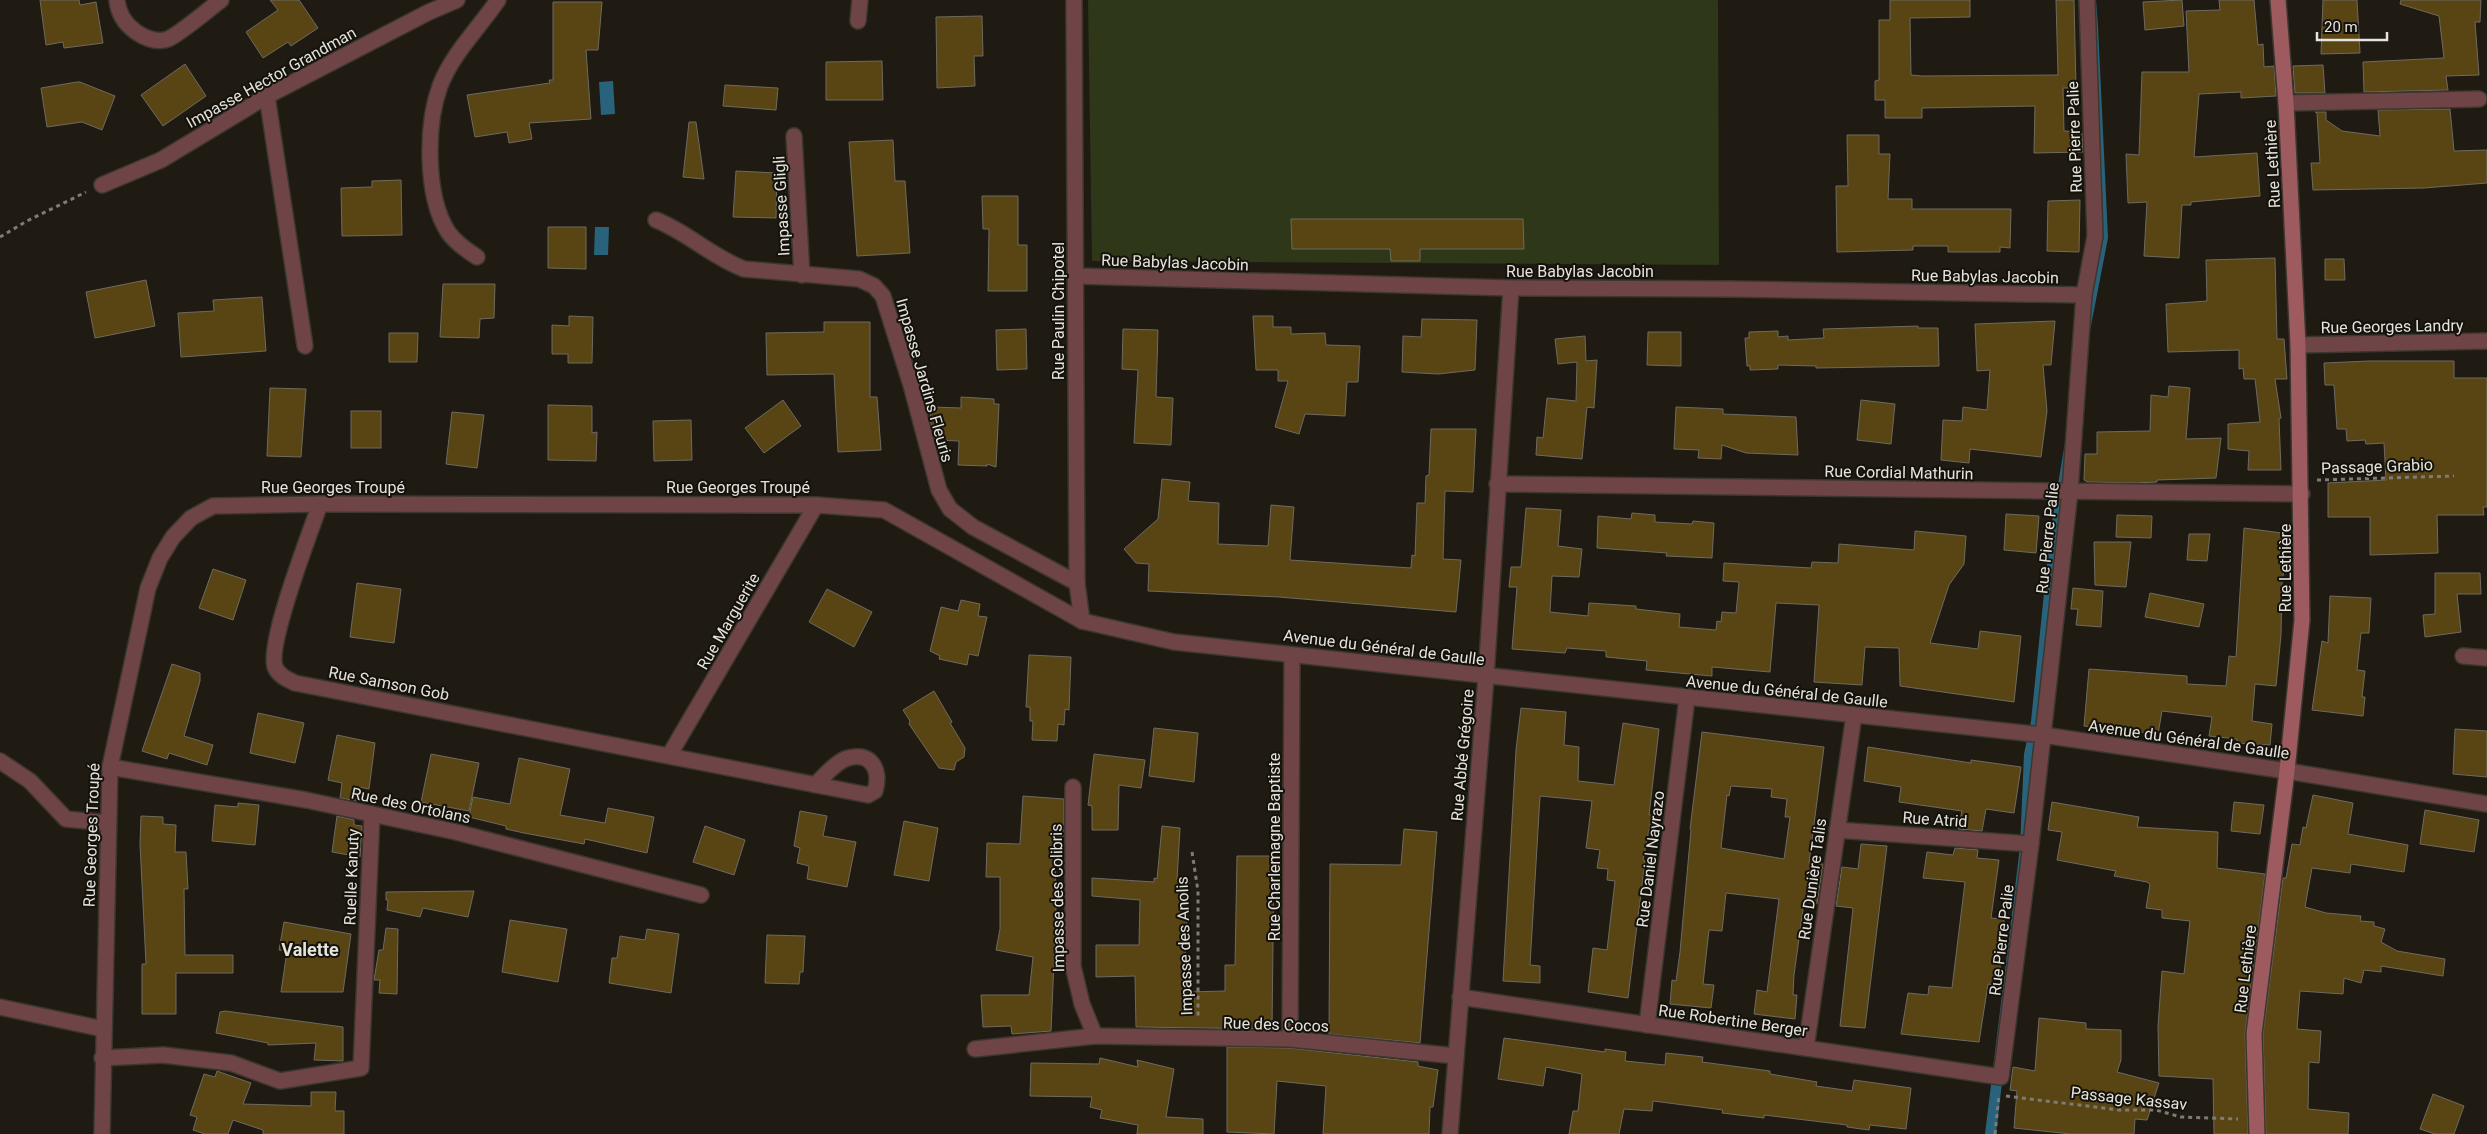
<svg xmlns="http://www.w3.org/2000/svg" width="2487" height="1134" viewBox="0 0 2487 1134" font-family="Roboto,sans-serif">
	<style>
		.green { fill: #2e3717 }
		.water { fill: #29637b }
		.building { fill: #594513; stroke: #6e6a61; fill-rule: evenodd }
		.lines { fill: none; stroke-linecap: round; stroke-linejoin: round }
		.street-casing { stroke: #3b372f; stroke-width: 18 }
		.secondary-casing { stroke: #3b372f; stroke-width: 18 }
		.path { stroke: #7f7c75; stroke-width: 3; stroke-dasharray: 4 4; stroke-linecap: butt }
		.street { stroke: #6f4447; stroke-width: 15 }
		.secondary { stroke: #9d5a5f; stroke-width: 15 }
		.labels { text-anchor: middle; stroke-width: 4; stroke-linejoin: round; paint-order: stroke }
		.street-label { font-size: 16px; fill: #e5e3de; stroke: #15120b }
		.neighbourhood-label { font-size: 18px; font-weight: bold; fill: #e5e3de; stroke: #15120b }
	</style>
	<rect width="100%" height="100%" fill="#1f1b13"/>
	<polygon class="green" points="1088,0 1718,0 1719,265 1092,261"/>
	<g class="water">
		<polygon points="2086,0 2096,0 2098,26 2108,238 2089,336 1996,1134 1985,1134 2020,847 2024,754 2031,721 2050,534 2096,251"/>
		<polygon points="613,81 615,114 601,115 599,82"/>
		<polygon points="595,227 609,227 608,255 594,255"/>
	</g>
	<g class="building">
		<polygon points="40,0 79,0 80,5 96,2 103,43 64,48 63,42 46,45"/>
		<polygon points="270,0 299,0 318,28 291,46 288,42 263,58 246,32 278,10"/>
		<polygon points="1890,0 1970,0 1970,17 1910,18 1911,75 1922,76 2058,75 2056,0 2074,0 2076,88 2063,88 2064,131 2082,132 2083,152 2034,153 2035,106 1922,108 1922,118 1885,118 1885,100 1875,100 1875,81 1879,80 1879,20 1890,20"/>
		<polygon points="2182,0 2184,26 2145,30 2143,2"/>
		<polygon points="2219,0 2254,0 2258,45 2263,44 2264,67 2274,66 2276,96 2241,98 2241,92 2199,94 2194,157 2257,153 2260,196 2191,202 2191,205 2182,205 2179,258 2144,256 2147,202 2128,203 2126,154 2139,155 2142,72 2189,72 2186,11 2220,10"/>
		<polygon points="2323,0 2357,0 2360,53 2321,54"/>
		<polygon points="2401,0 2481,0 2480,22 2475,22 2479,75 2446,76 2448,90 2364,92 2363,62 2444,58 2439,16 2400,4"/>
		<polygon points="553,2 602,2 598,50 586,50 591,119 529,123 532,139 509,143 507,132 475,137 467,95 550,83 549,80 553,80"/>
		<polygon points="982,16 983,56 974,56 975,86 937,88 936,17"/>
		<polygon points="882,61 883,100 826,100 826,62"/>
		<polygon points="185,64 206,96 163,126 141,95"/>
		<polygon points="2323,65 2325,93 2295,93 2293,66"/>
		<polygon points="77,82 80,82 115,96 102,130 82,122 47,127 41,88"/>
		<polygon points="725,85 778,88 776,110 723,106"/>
		<polygon points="2450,109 2454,151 2487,150 2487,183 2424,188 2313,190 2311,163 2320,163 2317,113 2315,112 2326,112 2326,120 2342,131 2380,136 2378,110"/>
		<polygon points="689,122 696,122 704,179 683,177"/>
		<polygon points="1847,135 1879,135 1879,154 1890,154 1888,199 1912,199 1912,209 2011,209 2010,248 2000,247 2000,252 1948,252 1948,246 1913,246 1913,250 1837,252 1836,186 1848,186"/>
		<polygon points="893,140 895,181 905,181 910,253 857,256 849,142"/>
		<polygon points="736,171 777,173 776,218 733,217"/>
		<polygon points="401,180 402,235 342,236 341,188 372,187 372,181"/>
		<polygon points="982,196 1018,196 1018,245 1027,245 1027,291 988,291 989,229 983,229"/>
		<polygon points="2080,200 2079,252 2047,251 2048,201"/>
		<polygon points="1291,219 1523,219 1524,249 1420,249 1420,261 1391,261 1390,249 1292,249"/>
		<polygon points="548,227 586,227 586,269 548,268"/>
		<polygon points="2275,258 2277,339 2284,339 2287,379 2275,379 2281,418 2279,419 2281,470 2248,470 2249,451 2228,449 2228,424 2260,422 2255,379 2244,379 2243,368 2239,369 2239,350 2168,352 2166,304 2207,301 2206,260"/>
		<polygon points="2325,259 2344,259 2345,280 2325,280"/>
		<polygon points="146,280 155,326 95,338 86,292"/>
		<polygon points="443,284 495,284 494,318 480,319 479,338 440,337"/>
		<polygon points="262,297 266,351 181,357 178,313 214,311 213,300"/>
		<polygon points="569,316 593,317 592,363 568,363 568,354 552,354 552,325 569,326"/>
		<polygon points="1253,316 1273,316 1273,327 1291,327 1291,334 1325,333 1326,345 1360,346 1358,382 1347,382 1345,416 1305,414 1299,434 1275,427 1288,381 1278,381 1278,370 1256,370"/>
		<polygon points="1422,319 1477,320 1475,370 1438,374 1402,372 1403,336 1421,337"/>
		<polygon points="2055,321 2051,365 2043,365 2047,411 2041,457 1970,449 1969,463 1941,460 1943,420 1962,421 1963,407 1987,410 1990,370 1977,371 1975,324"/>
		<polygon points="824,322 870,322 870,397 877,397 881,450 838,452 834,374 767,375 766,333 824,332"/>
		<polygon points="1918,326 1918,328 1938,328 1939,366 1816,368 1816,366 1778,365 1778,369 1750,370 1750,366 1747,366 1745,338 1749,338 1749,332 1778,331 1778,337 1788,336 1788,340 1824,338 1823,329"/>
		<polygon points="1026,329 1027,369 997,370 996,330"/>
		<polygon points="1123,329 1158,330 1156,397 1173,398 1171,445 1134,443 1138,370 1122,369"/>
		<polygon points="1648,332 1681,332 1681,366 1647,365"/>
		<polygon points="389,333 418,333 417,362 389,362"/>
		<polygon points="1585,336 1586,361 1597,360 1594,408 1587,407 1582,459 1536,455 1537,437 1543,438 1547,398 1576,401 1577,362 1558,364 1555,339"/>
		<polygon points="2369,361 2454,361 2454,378 2487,378 2487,507 2483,507 2484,515 2437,515 2438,553 2370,555 2370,517 2328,517 2328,483 2386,480 2384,443 2366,444 2365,440 2347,441 2346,429 2337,429 2334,385 2325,385 2324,363"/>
		<polygon points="2169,386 2190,388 2186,439 2221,438 2216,478 2157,480 2157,482 2136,483 2088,482 2084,480 2085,454 2097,454 2097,432 2150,431 2151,395 2168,397"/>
		<polygon points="270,388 306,389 301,457 267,456"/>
		<polygon points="961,397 994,399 994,404 999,404 996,467 987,464 987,466 958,465 959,441 935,440 930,419 931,407 961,408"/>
		<polygon points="783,400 801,426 764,453 745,428"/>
		<polygon points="1861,400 1895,404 1891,444 1857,440"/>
		<polygon points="548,405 592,406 592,433 597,432 596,461 548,460"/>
		<polygon points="1676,407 1723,409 1723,414 1796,417 1798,455 1746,453 1722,445 1721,459 1698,458 1699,450 1674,449"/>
		<rect x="351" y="411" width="30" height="37"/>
		<polygon points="452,412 484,415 477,468 446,464"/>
		<polygon points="691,420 692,460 654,461 653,421"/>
		<polygon points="1431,429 1476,429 1473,492 1445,491 1443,559 1461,560 1456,612 1279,597 1148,591 1149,564 1136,563 1124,549 1158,519 1162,479 1190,482 1188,501 1219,503 1218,544 1268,546 1271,505 1294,507 1290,560 1411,568 1412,555 1415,556 1417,503 1425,503 1426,476 1429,475"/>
		<polygon points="1526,508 1561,510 1558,546 1582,549 1579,577 1552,576 1550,612 1588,616 1589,603 1636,606 1636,609 1680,614 1679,627 1716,630 1717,621 1721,622 1722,612 1736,613 1739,582 1723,581 1724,563 1811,568 1812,562 1838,563 1839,544 1914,550 1915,531 1966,536 1964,564 1949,585 1930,643 1978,649 1980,631 2021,636 2014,702 1900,686 1899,648 1865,647 1862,685 1814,682 1819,605 1776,603 1770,672 1712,667 1712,676 1646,670 1647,661 1606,657 1606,651 1567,648 1565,653 1512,649 1517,587 1509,587 1511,567 1521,567"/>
		<polygon points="1632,513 1655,515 1655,522 1692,524 1693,521 1714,523 1712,558 1666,556 1667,553 1597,548 1598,516 1631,519"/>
		<polygon points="2006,514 2039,516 2036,553 2004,550"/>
		<polygon points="2117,515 2152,516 2151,538 2116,537"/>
		<polygon points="2244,528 2289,534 2282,583 2281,635 2276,686 2255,684 2252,721 2272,724 2270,745 2237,743 2237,739 2209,736 2212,717 2162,711 2158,734 2084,726 2089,669 2187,676 2187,684 2226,686 2229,656 2236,657"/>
		<polygon points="2189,534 2210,534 2207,561 2187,560"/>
		<polygon points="2094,542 2131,542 2126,587 2095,585"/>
		<polygon points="213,569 246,580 233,620 199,608"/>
		<polygon points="2435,573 2480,573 2481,594 2457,594 2461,632 2425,637 2423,615 2435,614"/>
		<polygon points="357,583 401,589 394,643 350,637"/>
		<polygon points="2073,588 2103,591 2101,627 2076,625 2078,609 2071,609"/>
		<polygon points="827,589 872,612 854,647 809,622"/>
		<polygon points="2150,593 2204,604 2199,627 2145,617"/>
		<polygon points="2330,596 2371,598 2369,633 2361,633 2357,670 2365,671 2362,697 2365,697 2363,716 2312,710 2322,641 2328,643"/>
		<polygon points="961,600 980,604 978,616 987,617 978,656 969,654 967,665 939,659 940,656 930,651 941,607 958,611"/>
		<polygon points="1029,655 1071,657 1069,710 1065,709 1064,725 1058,724 1057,741 1032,740 1033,721 1030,721 1030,707 1026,707"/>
		<polygon points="172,664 200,673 200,681 184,736 213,745 207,765 169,753 167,759 142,751"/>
		<polygon points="934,691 952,722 950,723 965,748 964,757 956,762 954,770 939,768 909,724 910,721 903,710"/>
		<polygon points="1521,708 1566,712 1564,745 1579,747 1578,781 1614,785 1623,723 1659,729 1649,815 1652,815 1643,860 1645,861 1628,998 1588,992 1593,948 1607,950 1615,881 1607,880 1608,869 1597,868 1600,850 1586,848 1592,801 1540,796 1530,965 1540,966 1540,983 1503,981 1516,750"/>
		<polygon points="258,713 304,723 295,763 250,753"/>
		<polygon points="1154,728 1198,733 1194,782 1149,776"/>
		<polygon points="2455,729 2487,731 2487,777 2453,774"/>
		<path d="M1702,732L1824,747L1809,863L1823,864L1817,904L1804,902L1794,975L1793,995H1797L1795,1019L1754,1014L1757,990L1767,992L1779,899L1726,893L1722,931L1709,930L1703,984L1714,985L1711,1008L1670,1004L1672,980L1676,981L1680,952L1691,830L1690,829ZM1731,786L1772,789L1771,797L1787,799L1785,817H1790L1784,859L1721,848L1727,795L1729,796Z"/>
		<polygon points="337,735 375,743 369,789 359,787 357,801 340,798 342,783 328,780"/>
		<polygon points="1868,747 1971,763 1971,760 2021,767 2014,813 1986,809 1982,831 1958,829 1962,811 1899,802 1901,787 1864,781"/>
		<polygon points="431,754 479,763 469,811 421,802"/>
		<polygon points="1094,754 1145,760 1141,788 1119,785 1118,830 1092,830 1092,806 1088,805"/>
		<polygon points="519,758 570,769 560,815 605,823 608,808 654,817 647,853 585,839 584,844 524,833 506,829 506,826 469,817 473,797 510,804"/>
		<polygon points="2313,795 2353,803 2348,834 2408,845 2404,872 2351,864 2350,873 2312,868 2305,907 2326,913 2361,916 2360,921 2374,922 2374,926 2385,929 2381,942 2397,951 2445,959 2443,976 2381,966 2381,972 2364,970 2361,983 2344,978 2343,994 2300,991 2297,1029 2321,1031 2319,1063 2309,1062 2308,1109 2349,1113 2348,1134 2266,1134 2263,1034 2283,878 2286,878 2292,844 2300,845 2303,827 2306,828"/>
		<polygon points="1023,796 1064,799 1064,830 1063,837 1055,837 1056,914 1051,1031 1012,1034 1011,1026 983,1027 981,995 1029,995 1033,957 996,950 1000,929 1000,877 986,877 987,843 1020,844"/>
		<polygon points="2052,802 2139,817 2137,827 2218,832 2217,868 2265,874 2245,1033 2248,1134 2214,1134 2213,1079 2159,1076 2158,1026 2162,971 2184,974 2190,921 2162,918 2162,910 2146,908 2150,884 2147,882 2114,876 2116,871 2057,860 2062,832 2048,830"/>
		<polygon points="2234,802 2264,805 2260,834 2231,831"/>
		<polygon points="238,803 259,805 255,845 212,841 215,805 238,807"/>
		<polygon points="2425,810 2479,820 2474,852 2420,844"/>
		<polygon points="800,811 827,816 823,836 856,842 847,887 807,879 809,866 797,863 800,848 794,846"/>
		<polygon points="141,816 163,817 163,824 176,825 175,852 186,852 188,889 184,889 185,955 233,955 233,973 176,973 176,1014 142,1014 142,964 146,964 140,844"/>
		<polygon points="337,816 354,820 354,825 362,826 360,857 332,852"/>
		<polygon points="904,821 938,828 929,881 894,875"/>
		<polygon points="705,826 745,840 734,875 693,862"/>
		<polygon points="1162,826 1180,828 1177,880 1189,880 1184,978 1188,978 1188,992 1225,991 1225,965 1235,965 1237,856 1274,856 1272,1029 1136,1027 1135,976 1096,977 1096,945 1139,945 1140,900 1092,896 1092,878 1154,882 1154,878 1157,879"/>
		<polygon points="1404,829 1437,832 1420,1043 1329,1034 1330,864 1401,865"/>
		<polygon points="1861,844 1887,846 1865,1028 1840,1026 1853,908 1836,906 1842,867 1858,869"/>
		<polygon points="1955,848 1978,850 1977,858 1999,860 1991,918 2004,919 2003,951 2001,951 1999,986 1988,984 1979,1042 1901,1034 1908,993 1928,995 1929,986 1952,988 1965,882 1923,878 1927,852 1953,855"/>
		<polygon points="474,891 468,917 423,908 420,917 387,910 388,900 386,900 386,892"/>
		<polygon points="510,920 567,929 558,982 502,972"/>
		<polygon points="284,922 351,934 343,992 281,992 287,951 279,950"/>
		<polygon points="386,928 398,929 397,994 379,993 380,980 374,980 379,950 383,950"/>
		<polygon points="647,929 679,934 671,993 609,983 612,958 617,958 620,936 645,940"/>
		<polygon points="767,935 805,936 803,972 800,972 799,984 765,983"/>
		<polygon points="225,1011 343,1027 343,1061 314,1060 316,1043 268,1045 268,1043 216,1033 220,1012"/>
		<polygon points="2039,1018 2086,1023 2086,1029 2121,1030 2121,1060 2117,1072 2159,1083 2147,1120 2135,1119 2134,1134 2071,1134 2014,1128 2017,1091 2010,1090 2013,1067 2035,1071"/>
		<polygon points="1504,1038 1605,1052 1605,1049 1626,1052 1625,1061 1665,1065 1666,1053 1703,1057 1702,1062 1770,1071 1770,1074 1817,1082 1816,1086 1852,1091 1854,1080 1911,1088 1906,1129 1870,1125 1869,1130 1847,1127 1847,1125 1764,1115 1764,1118 1722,1113 1723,1110 1653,1101 1652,1111 1624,1109 1619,1134 1569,1134 1573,1111 1578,1111 1582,1074 1546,1067 1543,1086 1498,1079"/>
		<polygon points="1227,1047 1289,1048 1418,1062 1418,1066 1438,1070 1433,1107 1430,1107 1429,1134 1323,1134 1326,1086 1277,1081 1274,1134 1227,1132"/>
		<polygon points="1100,1058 1138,1067 1137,1060 1174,1069 1166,1117 1203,1119 1203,1134 1137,1134 1138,1125 1100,1118 1102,1110 1090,1107 1092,1097 1030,1096 1031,1063 1099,1064"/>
		<polygon points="217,1071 251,1083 243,1104 311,1106 311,1092 336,1092 335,1111 344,1111 344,1134 263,1134 263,1130 233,1120 228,1134 205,1134 193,1130 197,1117 190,1115 204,1074 215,1077"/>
		<polygon points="2433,1094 2464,1106 2454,1134 2435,1134 2420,1129"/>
	</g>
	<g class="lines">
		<defs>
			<g id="street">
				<path d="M117,0C118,13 125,24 136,32C145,38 157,43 168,39C180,34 209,9 221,0"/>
				<polyline points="1074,0 1077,583 1082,621"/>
				<polyline points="858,21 860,0"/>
				<polyline points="267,96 305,346"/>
				<polyline points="2286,103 2479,99"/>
				<polyline points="794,136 802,275"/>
				<polyline points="102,185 161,160 267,96 429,12 457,0"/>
				<path d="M656,220C687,232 712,257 744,269L859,279L874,286L883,296L911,385L939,490L950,509L973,527L1077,583"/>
				<path d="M477,257C466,250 455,242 448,232C425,196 426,124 440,86C452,54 479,28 498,0"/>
				<polyline points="1075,276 1511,288 1729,289 2084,295"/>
				<polyline points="2298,345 2487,341"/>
				<polyline points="1497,484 2302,494"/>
				<path d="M320,504C310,533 267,643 275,667C279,676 287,679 295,683C486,719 677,756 868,795L875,791C882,768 869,750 845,759C834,764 824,776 815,785"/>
				<polyline points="2463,656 2487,658"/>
				<polyline points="670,754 816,505"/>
				<polyline points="0,761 30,781 66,819 108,823"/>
				<polyline points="110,767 306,800 456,832 701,895"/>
				<polyline points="1073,787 1073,966 1082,1004 1095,1036"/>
				<polyline points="1837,830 2031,844"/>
				<polyline points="1460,997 2001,1077 2031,844 2070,491 2084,295 2095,236 2087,0"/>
				<polyline points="0,1007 103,1029"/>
				<polyline points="1647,1025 1687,698"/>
				<polyline points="1290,1039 1292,655"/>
				<polyline points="1806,1048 1854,715"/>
				<polyline points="975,1049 1095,1036 1290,1039 1456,1056"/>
				<polyline points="102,1058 163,1055 231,1063 280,1081 361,1068 372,814"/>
				<polyline points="102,1134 110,767 148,588 160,558 173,537 191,518 213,506 320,504 816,505 884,510 1082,621 1174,642 2043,735 2287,771 2487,804"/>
				<polyline points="1450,1134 1486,677 1511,288"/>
			</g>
			<polyline id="secondary" points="2257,1134 2254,1034 2287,771 2302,620 2298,345 2286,103 2278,0"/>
		</defs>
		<use href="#street" class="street-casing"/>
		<use href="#secondary" class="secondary-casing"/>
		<g class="path">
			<polyline points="0,237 27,221 86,192"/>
			<polyline points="2317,480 2454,476"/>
			<polyline points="1192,852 1198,891 1198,1019"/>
			<polyline points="2006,1096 2119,1110 2156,1110 2181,1117 2238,1119"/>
			<polyline points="1995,1134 1999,1095"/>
		</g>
		<use href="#street" class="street"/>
		<use href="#secondary" class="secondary"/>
	</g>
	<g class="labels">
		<g class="street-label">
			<text transform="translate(271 77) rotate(-29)" y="6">Impasse Hector Grandman</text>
			<text transform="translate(2074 137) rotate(-92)" y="6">Rue Pierre Palie</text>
			<text transform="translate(2272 164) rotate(-93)" y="6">Rue Lethière</text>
			<text transform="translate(781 206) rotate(-93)" y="6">Impasse Gligli</text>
			<text transform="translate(1175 262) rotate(2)" y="6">Rue Babylas Jacobin</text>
			<text x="1580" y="277">Rue Babylas Jacobin</text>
			<text transform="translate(1985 276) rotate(1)" y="6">Rue Babylas Jacobin</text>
			<text transform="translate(1058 311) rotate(-90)" y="6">Rue Paulin Chipotel</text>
			<text transform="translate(2392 326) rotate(-1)" y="6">Rue Georges Landry</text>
			<text transform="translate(925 380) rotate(74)" y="6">Impasse Jardins Fleuris</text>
			<text transform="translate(2377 466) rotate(-2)" y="6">Passage Grabio</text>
			<text transform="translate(1899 472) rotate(1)" y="6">Rue Cordial Mathurin</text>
			<text x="333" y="493">Rue Georges Troupé</text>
			<text x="738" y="493">Rue Georges Troupé</text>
			<text transform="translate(2047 538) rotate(-84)" y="6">Rue Pierre Palie</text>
			<text transform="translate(2285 568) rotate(-90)" y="6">Rue Lethière</text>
			<text transform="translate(728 621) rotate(-60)" y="6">Rue Marguerite</text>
			<text transform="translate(1384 647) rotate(7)" y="6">Avenue du Général de Gaulle</text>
			<text transform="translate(389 683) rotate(11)" y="6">Rue Samson Gob</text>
			<text transform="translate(1787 691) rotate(6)" y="6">Avenue du Général de Gaulle</text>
			<text transform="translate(2189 739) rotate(8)" y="6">Avenue du Général de Gaulle</text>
			<text transform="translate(1462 755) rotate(-85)" y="6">Rue Abbé Grégoire</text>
			<text transform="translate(411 805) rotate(12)" y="6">Rue des Ortolans</text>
			<text transform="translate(1935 819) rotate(4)" y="6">Rue Atrid</text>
			<text transform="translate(91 835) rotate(-88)" y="6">Rue Georges Troupé</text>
			<text transform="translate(1274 847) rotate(-90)" y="6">Rue Charlemagne Baptiste</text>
			<text transform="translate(1650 859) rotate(-83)" y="6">Rue Daniel Nayrazo</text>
			<text transform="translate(351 877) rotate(-88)" y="6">Ruelle Kanuty</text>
			<text transform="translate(1812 879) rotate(-82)" y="6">Rue Dunière Talis</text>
			<text transform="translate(1057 898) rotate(-91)" y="6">Impasse des Colibris</text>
			<text transform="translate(2001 940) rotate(-83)" y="6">Rue Pierre Palie</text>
			<text transform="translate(1184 946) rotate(-92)" y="6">Impasse des Anolis</text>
			<text transform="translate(2245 969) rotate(-83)" y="6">Rue Lethière</text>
			<text transform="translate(1733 1020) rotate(8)" y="6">Rue Robertine Berger</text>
			<text transform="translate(1276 1024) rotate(2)" y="6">Rue des Cocos</text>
			<text transform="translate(2129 1098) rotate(6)" y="6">Passage Kassav</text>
		</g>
		<g class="neighbourhood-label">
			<text x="310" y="956">Valette</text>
		</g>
	</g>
	<path d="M2317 32v8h70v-8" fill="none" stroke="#e5e3de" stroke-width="2.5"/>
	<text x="2324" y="32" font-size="15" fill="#e5e3de" stroke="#15120b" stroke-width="4" paint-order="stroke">20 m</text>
</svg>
